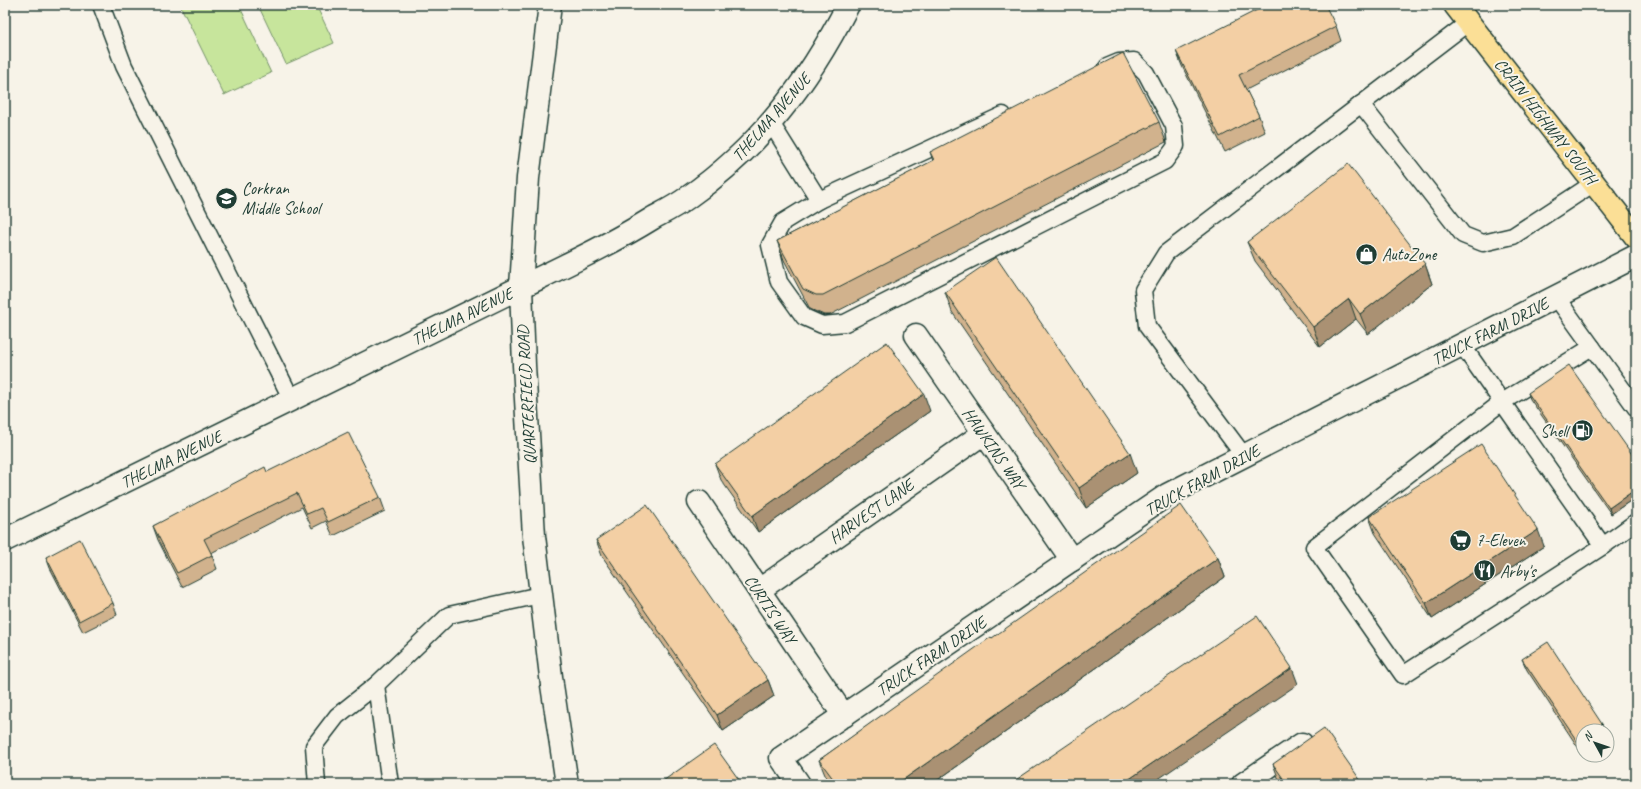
<svg xmlns="http://www.w3.org/2000/svg" width="1641" height="789" viewBox="0 0 1641 789" font-family="Caveat,sans-serif">
	<style>
		.green { fill: #c7e59c; stroke: #739168 }
		.lines { fill: none; stroke-linecap: round; stroke-linejoin: round }
		.service-casing { stroke: #1f3d34; stroke-width: 19 }
		.minor-casing { stroke: #1f3d34; stroke-width: 25 }
		.tertiary-casing { stroke: #1f3d34; stroke-width: 25 }
		.secondary-casing { stroke: #1f3d34; stroke-width: 25 }
		.primary-casing { stroke: #1f3d34; stroke-width: 25 }
		.service { stroke: #f7f3e8; stroke-width: 16 }
		.minor { stroke: #f7f3e8; stroke-width: 22 }
		.tertiary { stroke: #f7f3e8; stroke-width: 22 }
		.secondary { stroke: #f7f3e8; stroke-width: 22 }
		.primary { stroke: #fbdf96; stroke-width: 22 }
		.wall { fill: #d1b28d; stroke: #1f3d34 }
		.shaded-wall { fill: #aa9173; stroke: #1f3d34 }
		.building { fill: #f3cfa4; stroke: #1f3d34 }
		.labels { text-anchor: middle; stroke-width: 4; stroke-linejoin: round; paint-order: stroke }
		.street-label { font-size: 17px; fill: #1f3d34; stroke: #f7f3e8 }
		.poi-label { font-size: 17px; fill: #1f3d34; stroke: #f7f3e8; text-anchor: start }
	</style>
	<rect width="100%" height="100%" fill="#f7f3e8"/>
	<filter id="ink" filterUnits="userSpaceOnUse"><feTurbulence type="fractalNoise" baseFrequency=".025" numOctaves="2"/><feDisplacementMap in="SourceGraphic" scale="8" xChannelSelector="R" yChannelSelector="G"/><feConvolveMatrix kernelMatrix="1 2 1 2 8 2 1 2 1" color-interpolation-filters="sRGB"/></filter>
	<g filter="url(#ink)">
		<g class="green">
			<polygon points="180,5 239,5 271,73 224,95"/>
			<polygon points="258,5 316,5 334,43 286,64"/>
		</g>
		<g class="lines">
			<defs>
				<g id="service">
					<polyline points="101,5 124,66 292,400"/>
					<polyline points="1361,104 1463,235 1483,243 1513,236 1594,183"/>
					<polyline points="771,123 819,200 783,222 770,245 779,282 804,317 822,325 845,323 1165,161 1176,146 1174,126 1146,73 1134,61 1119,62 1107,67"/>
					<polyline points="819,200 1003,115"/>
					<polyline points="1556,297 1636,408"/>
					<polyline points="1462,345 1603,546 1636,522"/>
					<polyline points="1592,347 1502,402 1314,547 1403,675 1603,546"/>
					<polyline points="1244,456 1147,326 1143,290 1166,253 1469,22"/>
					<polyline points="376,685 390,784"/>
					<polyline points="317,784 314,746 337,716 376,685 449,615 540,595"/>
				</g>
				<g id="minor">
					<polyline points="916,335 1072,560"/>
					<polyline points="699,502 844,716"/>
					<polyline points="5,540 521,287"/>
					<polyline points="759,590 984,433"/>
					<polyline points="799,784 781,758 1167,495 1636,256"/>
					<polyline points="1243,784 1302,744"/>
				</g>
				<path id="tertiary" d="M521,287C566,265 611,244 653,218C664,212 676,206 687,198C760,147 808,83 848,5"/>
				<polyline id="secondary" points="550,5 528,178 521,287 524,365 534,536 552,685 567,784"/>
				<polyline id="primary" points="1455,5 1636,237"/>
			</defs>
			<use href="#service" class="service-casing"/>
			<use href="#minor" class="minor-casing"/>
			<use href="#tertiary" class="tertiary-casing"/>
			<use href="#secondary" class="secondary-casing"/>
			<use href="#primary" class="primary-casing"/>
			<use href="#service" class="service"/>
			<use href="#minor" class="minor"/>
			<use href="#tertiary" class="tertiary"/>
			<use href="#secondary" class="secondary"/>
			<use href="#primary" class="primary"/>
		</g>
		<g class="wall">
			<polygon points="1336,26 1341,41 1246,90 1259,116 1265,132 1225,152 1182,66 1176,51"/>
			<polygon points="1159,122 1166,142 830,315 824,315 810,309 784,260 777,241 933,161 930,152"/>
			<polygon points="1247,242 1425,264 1432,284 1368,334 1356,319 1320,347 1255,261"/>
			<polygon points="945,292 1137,473 1086,508 952,312"/>
			<polygon points="1528,393 1636,460 1636,497 1611,514 1530,399"/>
			<polygon points="930,411 758,532 721,480 715,464"/>
			<polygon points="267,472 380,497 385,511 333,536 326,521 312,528 302,507 211,553 217,569 182,587 158,540 153,526"/>
			<polygon points="1369,517 1544,546 1432,619 1375,533"/>
			<polygon points="596,540 768,680 774,696 723,731 602,556"/>
			<polygon points="46,557 113,603 117,615 83,632 50,568"/>
			<polygon points="1218,558 1225,577 932,784 830,784 827,780 819,760 992,638"/>
			<polygon points="1522,659 1602,724 1604,731 1583,731 1581,752 1527,670"/>
			<polygon points="1273,764 1363,784 1281,784 1279,780"/>
		</g>
		<g class="shaded-wall">
			<polygon points="1425,264 1432,284 1368,334 1360,314"/>
			<polygon points="1349,299 1356,319 1320,347 1313,327"/>
			<polygon points="924,394 930,411 758,532 752,516"/>
			<polygon points="1130,453 1137,473 1086,508 1079,488"/>
			<polygon points="1636,489 1636,497 1611,514 1609,508"/>
			<polygon points="1538,530 1544,546 1432,619 1426,603"/>
			<polygon points="1218,558 1225,577 932,784 897,784"/>
			<polygon points="1292,668 1298,684 1151,784 1122,784"/>
			<polygon points="768,680 774,696 723,731 717,715"/>
			<polygon points="1602,724 1604,731 1592,731"/>
			<polygon points="1583,737 1583,751 1581,752 1577,741"/>
		</g>
		<g class="building">
			<polygon points="1267,5 1325,5 1336,26 1239,75 1259,116 1220,137 1176,51"/>
			<polygon points="1123,53 1159,122 823,295 816,295 803,289 777,241 934,160 930,152"/>
			<polygon points="1348,164 1425,264 1360,314 1349,299 1313,327 1247,242"/>
			<polygon points="996,257 1130,453 1079,488 945,292"/>
			<polygon points="887,342 924,394 752,516 715,464"/>
			<polygon points="1569,365 1636,460 1636,489 1609,508 1528,393"/>
			<polygon points="348,432 380,497 328,522 321,508 307,514 297,493 204,539 212,555 177,573 153,526 265,467 267,472"/>
			<polygon points="1481,444 1538,530 1426,603 1369,517"/>
			<polygon points="647,505 768,680 717,715 596,540"/>
			<polygon points="1181,505 1218,558 897,784 837,784 819,760 991,637 992,638"/>
			<polygon points="80,539 113,603 79,621 46,557"/>
			<polygon points="1257,616 1292,668 1122,784 1010,784"/>
			<polygon points="1548,642 1602,724 1592,731 1583,731 1583,737 1577,741 1522,659"/>
			<polygon points="1324,728 1363,784 1287,784 1273,764"/>
			<polygon points="714,745 742,784 665,784 663,781"/>
		</g>
	</g>
	<defs>
		<symbol id="school-disc" viewBox="-11 -11 22 22"><circle r="9.5" fill="#1f3d34" stroke="#f7f3e8"/><path d="M0-5L7-2L0 1L-7-2ZM-4 1L0 2.5L4 1V4Q0 6-4 4Z" fill="#fff"/></symbol>
		<symbol id="shop-disc" viewBox="-11 -11 22 22"><circle r="9.5" fill="#1f3d34" stroke="#f7f3e8"/><path d="M-5-2.5h2.3a2.7 3.5 0 0 1 5.4 0H5L5.5 6h-11ZM-1.5-2.5h3a1.5 2.3 0 0 0-3 0Z" fill="#fff"/></symbol>
		<symbol id="fuel-disc" viewBox="-11 -11 22 22"><circle r="9.5" fill="#1f3d34" stroke="#f7f3e8"/><path d="M-5.5-6h7V0h2V4h1.3V-2.5L3-4.5l.8-.8L6-3V5H2.5V1h-1V6h-7ZM-4.2-4.7v3.2H.2V-4.7Z" fill="#fff"/></symbol>
		<symbol id="supermarket-disc" viewBox="-11 -11 22 22"><circle r="9.5" fill="#1f3d34" stroke="#f7f3e8"/><path d="M-6-5.5h2.5l.6 2H6L4.5 2H-2.5L-4.4-4H-6ZM-1.5 3.2a1.3 1.3 0 1 0 .1 0ZM3 3.2a1.3 1.3 0 1 0 .1 0Z" fill="#fff"/></symbol>
		<symbol id="restaurant-disc" viewBox="-11 -11 22 22"><circle r="9.5" fill="#1f3d34" stroke="#f7f3e8"/><path d="M-5-6h1v4h1v-4h1v4h1v-4h1v5L-1.5 .5V6h-2V.5L-5-1ZM5-6V6H3V1.5H1.5Q1.5-4 5-6Z" fill="#fff"/></symbol>
	</defs>
	<g fill-rule="evenodd">
		<use href="#school-disc" x="214" y="186" width="25" height="25"/>
		<use href="#shop-disc" x="1354" y="242" width="25" height="25"/>
		<use href="#fuel-disc" x="1570" y="418" width="25" height="25"/>
		<use href="#supermarket-disc" x="1448" y="528" width="25" height="25"/>
		<use href="#restaurant-disc" x="1472" y="558" width="25" height="25"/>
	</g>
	<g class="labels">
		<g class="street-label">
			<text transform="translate(771 117) rotate(-49)" y="6">THELMA AVENUE</text>
			<text transform="translate(1546 121) rotate(52)" y="6">CRAIN HIGHWAY SOUTH</text>
			<text transform="translate(462 316) rotate(-26)" y="6">THELMA AVENUE</text>
			<text transform="translate(1490 331) rotate(-27)" y="6">TRUCK FARM DRIVE</text>
			<text transform="translate(526 395) rotate(-93)" y="6">QUARTERFIELD ROAD</text>
			<text transform="translate(994 448) rotate(55)" y="6">HAWKINS WAY</text>
			<text transform="translate(171 459) rotate(-26)" y="6">THELMA AVENUE</text>
			<text transform="translate(1202 480) rotate(-29)" y="6">TRUCK FARM DRIVE</text>
			<text transform="translate(871 511) rotate(-35)" y="6">HARVEST LANE</text>
			<text transform="translate(771 609) rotate(56)" y="6">CURTIS WAY</text>
			<text transform="translate(931 656) rotate(-34)" y="6">TRUCK FARM DRIVE</text>
		</g>
		<g class="poi-label">
			<text x="242" y="194">Corkran<tspan x="242" dy="20">Middle School</tspan></text>
			<text x="1382" y="260">AutoZone</text>
			<text x="1568" y="437" text-anchor="end">Shell</text>
			<text x="1476" y="546">7-Eleven</text>
			<text x="1500" y="577">Arby's</text>
		</g>
	</g>
	<rect width="1641" height="789" fill="none" stroke="#f7f3e8" stroke-width="20"/>
	<rect x="10" y="10" width="1621" height="769" fill="none" stroke="#1f3d34" stroke-width="1.5" filter="url(#ink)"/>
	<g transform="translate(1595 743) rotate(310)"><circle r="19" fill="#f7f3e8" stroke="#a1aaa0"/>
	<path d="M0-3L7 15L0 10L-7 15Z" fill="#1f3d34"/>
	<text y="-6" font-size="11" font-weight="bold" text-anchor="middle" fill="#1f3d34">N</text>
	</g>
</svg>
